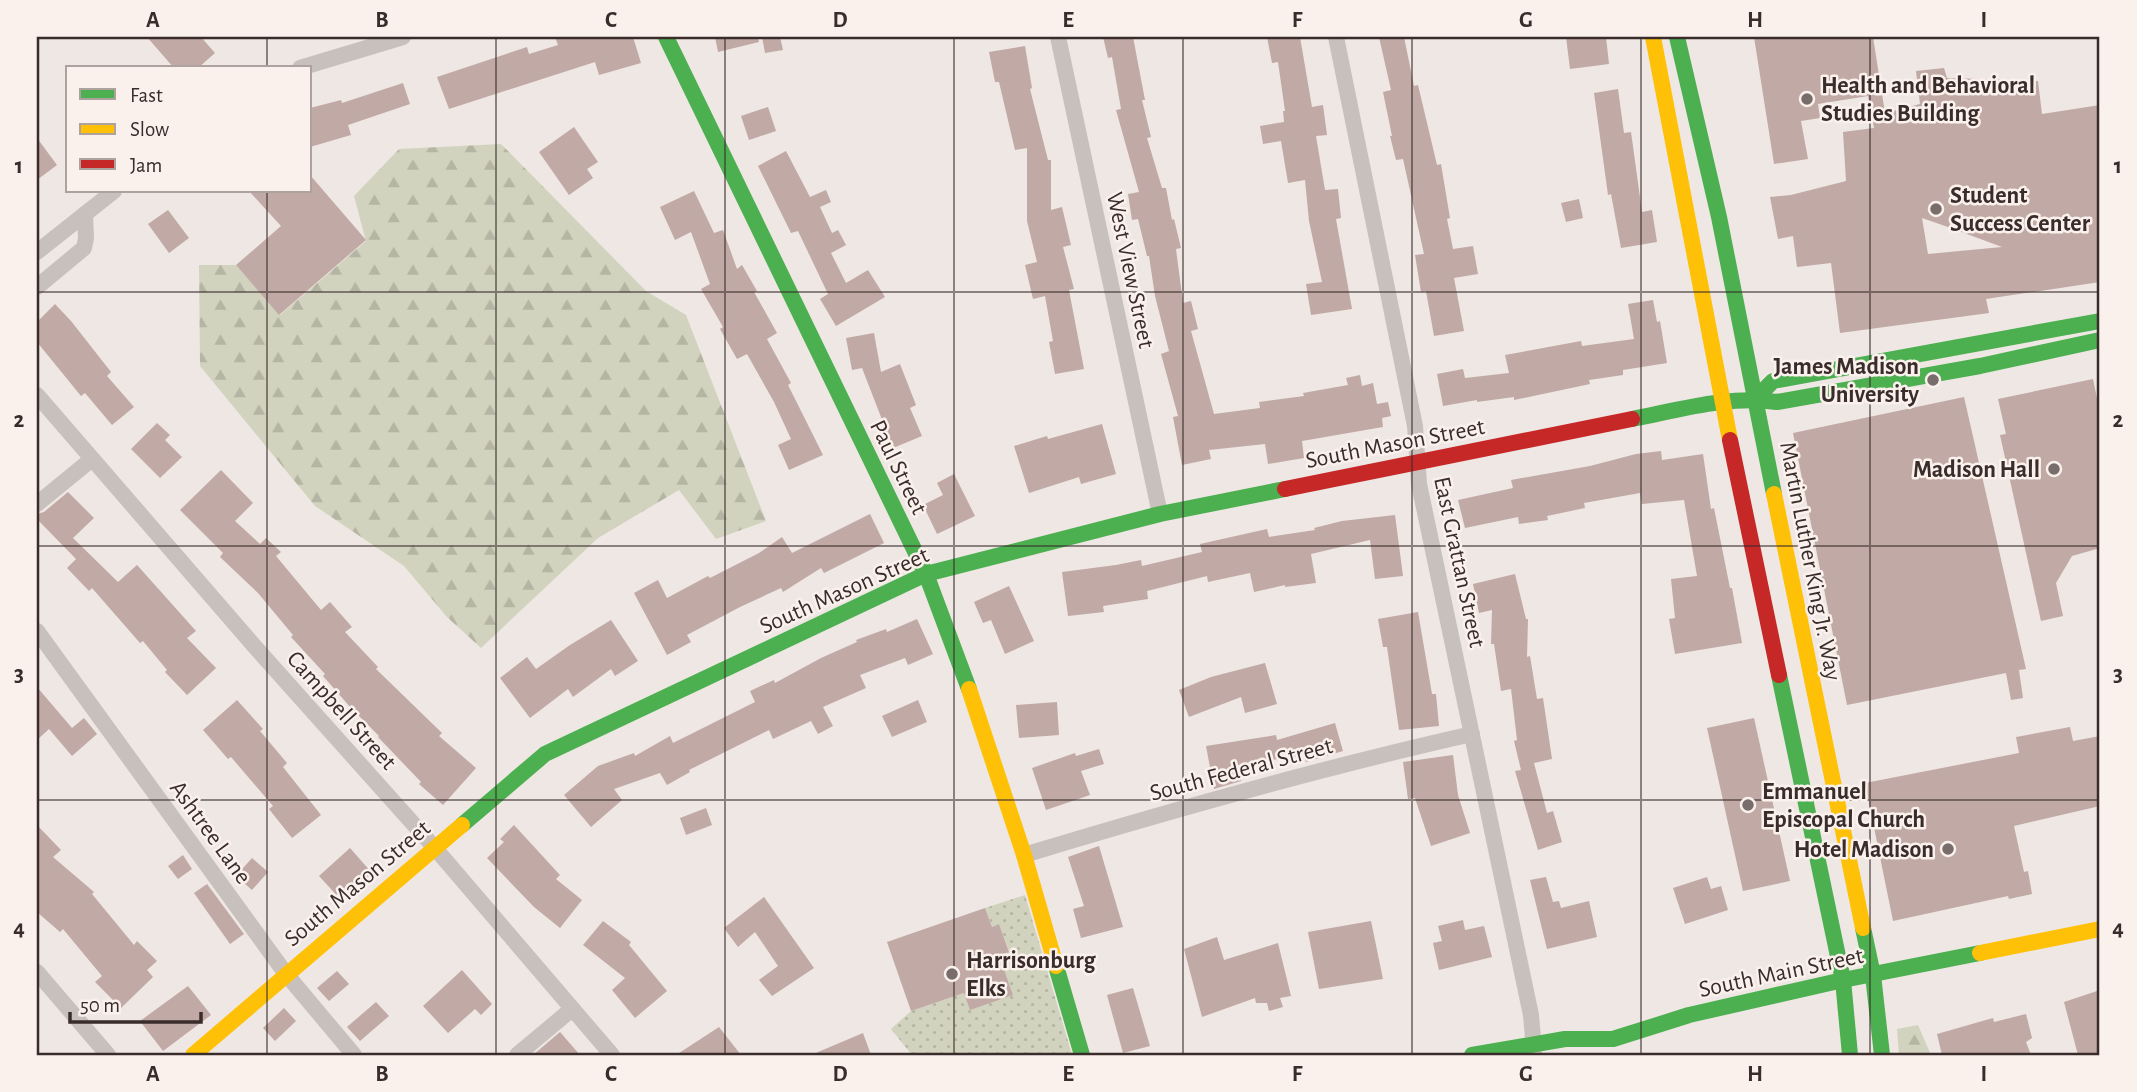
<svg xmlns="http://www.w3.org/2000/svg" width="2137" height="1092" viewBox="0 0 2137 1092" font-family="'Alegreya Sans',sans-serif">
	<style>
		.grass { fill: url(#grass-dots) }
		.forest { fill: url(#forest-firs) }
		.building { fill: #c1a9a5; fill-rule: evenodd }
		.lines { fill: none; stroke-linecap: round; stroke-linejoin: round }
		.street { stroke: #c8c0bc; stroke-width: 16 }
		.fast { stroke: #4caf50; stroke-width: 16 }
		.slow { stroke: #ffc107; stroke-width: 16 }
		.jam { stroke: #c62828; stroke-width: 16 }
		.grid { fill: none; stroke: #392c2a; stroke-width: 2; stroke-opacity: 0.55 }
		.poi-dot { fill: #786d6b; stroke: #faf1ec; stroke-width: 2.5 }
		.labels { text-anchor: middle; stroke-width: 5; stroke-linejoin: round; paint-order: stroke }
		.poi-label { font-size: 24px; font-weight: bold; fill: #392c2a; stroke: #faf1ec; text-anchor: start }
		.street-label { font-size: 24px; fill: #392c2a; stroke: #faf1ec }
		.neatline { fill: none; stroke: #392c2a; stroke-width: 2.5 }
		.grid-label { font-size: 23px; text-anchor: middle; font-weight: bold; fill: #392c2a }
	</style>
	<defs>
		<pattern id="grass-dots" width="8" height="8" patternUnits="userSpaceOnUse" patternTransform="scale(1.75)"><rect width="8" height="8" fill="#d2d3be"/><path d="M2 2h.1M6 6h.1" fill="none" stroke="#b5b5a3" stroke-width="1.8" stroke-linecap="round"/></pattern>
		<pattern id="forest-firs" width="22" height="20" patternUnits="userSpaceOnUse" patternTransform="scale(1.75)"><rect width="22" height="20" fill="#d2d3be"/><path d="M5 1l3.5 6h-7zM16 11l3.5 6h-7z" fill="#b5b5a3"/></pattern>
	</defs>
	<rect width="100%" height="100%" fill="#eee7e3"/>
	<polygon class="grass" points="1025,895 1072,1055 912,1055 891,1029 911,1011 964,993 1013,995 999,955 1009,951 999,924 992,927 985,908"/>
	<g class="forest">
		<polygon points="501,144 646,291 686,315 766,521 716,539 679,490 598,538 481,648 447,617 404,566 315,506 200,366 199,265 236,265 280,315 366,241 354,196 399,149"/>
		<polygon points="1918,1025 1931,1055 1899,1055 1897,1029"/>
	</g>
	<g class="building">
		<polygon points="147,37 201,37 215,53 198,68 174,68"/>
		<polygon points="555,37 633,37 641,63 599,75 595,62 449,109 437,77 527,47 529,54 558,45"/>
		<polygon points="715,37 758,37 759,42 718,52"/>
		<polygon points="762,37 780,37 783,50 765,53"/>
		<polygon points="1103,37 1133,37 1145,100 1142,100 1151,137 1147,138 1162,188 1166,188 1172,220 1174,219 1181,248 1176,249 1183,303 1191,301 1198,329 1191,331 1214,414 1260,408 1259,402 1304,396 1303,393 1348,385 1346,378 1360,375 1362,386 1373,383 1377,404 1388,402 1391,416 1382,418 1383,427 1302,441 1304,458 1268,464 1265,444 1209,450 1211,459 1182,465 1173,417 1178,416 1161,354 1169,351 1155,296 1149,256 1147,256 1138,219 1132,220 1128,194 1139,192 1116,110 1121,109 1112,57 1108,58"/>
		<polygon points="1267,37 1300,37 1312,107 1323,105 1327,135 1316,136 1325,190 1338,189 1341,218 1336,219 1352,309 1311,315 1306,284 1322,282 1309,221 1305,180 1288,183 1281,141 1263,144 1260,126 1284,122 1283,111 1285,111 1278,62 1272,63"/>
		<polygon points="1379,37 1404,37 1414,86 1418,85 1437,165 1441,164 1450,218 1447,219 1453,249 1473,246 1478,274 1454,278 1464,331 1434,336 1426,291 1421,292 1415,255 1424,254 1403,159 1396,160 1390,136 1392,136 1383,92 1391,90"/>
		<polygon points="1566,37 1606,37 1609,64 1570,69"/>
		<path d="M1754,37H1873L1885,113L1920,104L1916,71L1944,68L1947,78L2038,81L2042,114L2100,105V282L1986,299L1989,313L1840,333L1831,263L1797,267L1793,236L1778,239L1770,197L1791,195L1846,181L1843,132L1874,128L1868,96L1818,104L1820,118L1801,121L1808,159L1774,164ZM1922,218L1948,227L2002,247L1928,254Z"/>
		<polygon points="1025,46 1032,88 1030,89 1048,160 1051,160 1051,210 1062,207 1071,245 1063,247 1074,289 1069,290 1084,369 1055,374 1049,342 1053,341 1045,296 1033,299 1025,265 1037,262 1027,221 1027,148 1015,150 999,82 995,82 989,52"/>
		<polygon points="403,83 410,104 348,125 351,135 310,147 310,108 341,100 342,103"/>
		<polygon points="1618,89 1624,133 1631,132 1642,212 1652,210 1657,242 1621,248 1611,194 1608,195 1594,93"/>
		<polygon points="768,107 776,131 749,140 741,116"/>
		<polygon points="574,127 598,162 587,169 593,178 569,195 539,152"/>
		<polygon points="37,138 57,165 37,180"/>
		<polygon points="786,151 810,197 826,190 831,202 820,207 832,233 838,230 846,245 831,253 846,283 868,270 885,297 836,326 820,299 828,294 798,231 791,233 758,166"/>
		<polygon points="310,175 366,240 279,315 236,265 281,226 249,191 310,191"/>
		<polygon points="694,191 714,233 723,230 737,269 742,265 757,291 754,292 777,333 767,339 791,383 788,385 823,455 789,470 778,445 791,439 774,402 747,354 737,359 720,329 723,327 701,289 710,284 691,232 675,240 660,207"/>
		<polygon points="1579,199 1583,218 1566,222 1561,203"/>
		<polygon points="168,210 189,238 169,253 148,224"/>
		<polygon points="1653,300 1657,322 1660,321 1667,363 1623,370 1623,375 1589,380 1590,384 1514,400 1514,397 1477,402 1477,400 1443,406 1437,374 1463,369 1465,378 1509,373 1505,355 1581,341 1582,346 1634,339 1628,304"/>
		<polygon points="55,304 71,321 111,372 107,376 134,407 112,425 85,393 81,396 37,342 37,322"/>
		<polygon points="874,333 881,372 900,364 916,405 910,408 922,436 893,448 862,368 852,370 846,338"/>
		<polygon points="2093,379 2100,413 2100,548 2072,556 2056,583 2063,616 2041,621 2000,435 2006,434 1998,399"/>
		<polygon points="1964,397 2026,669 2019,670 2023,698 2011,700 2006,673 1847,705 1793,433"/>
		<polygon points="157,423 170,435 165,440 182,457 160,478 131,449"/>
		<polygon points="1102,424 1116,474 1081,484 1079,477 1029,493 1014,446 1047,436 1048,439"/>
		<polygon points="1661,451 1662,460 1703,454 1711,509 1714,508 1730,588 1732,588 1742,643 1675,654 1669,619 1675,618 1671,579 1697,576 1684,500 1642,504 1640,493 1584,503 1585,508 1547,516 1548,520 1519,524 1518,517 1465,528 1458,500 1513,488 1511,480 1590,466 1636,454"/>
		<polygon points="221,470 253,503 235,521 260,544 266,538 281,552 276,556 321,610 330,602 352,627 345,632 378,667 376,669 442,733 439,736 476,768 443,805 419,784 421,782 378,737 379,736 351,708 323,676 325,674 291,637 293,635 258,593 220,557 223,553 180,510"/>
		<polygon points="954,474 975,516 937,534 923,505 943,495 937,483"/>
		<polygon points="68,492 94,518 73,538 118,582 137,565 196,631 187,638 216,668 187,695 165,672 167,670 143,641 140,643 92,588 89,591 67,568 76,559 37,519 37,514 44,512"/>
		<polygon points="870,514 884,543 824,573 821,568 783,592 781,588 740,607 687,635 691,642 667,655 634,593 658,580 667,598 708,576 710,578 759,553 782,537 792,553"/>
		<polygon points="1395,515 1403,576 1375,579 1370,540 1311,554 1316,583 1285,587 1285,585 1254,592 1250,573 1208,582 1207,576 1147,591 1148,599 1103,606 1104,612 1068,616 1062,572 1116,565 1141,560 1142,566 1202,552 1200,544 1267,529 1269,537 1315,530 1314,528 1342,521"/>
		<polygon points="1515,574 1526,619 1528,619 1527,657 1530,656 1537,699 1543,698 1552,759 1534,763 1547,813 1553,811 1562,842 1538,850 1515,771 1521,770 1514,741 1517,740 1511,689 1501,691 1494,644 1491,644 1492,610 1479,613 1473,584"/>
		<polygon points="1009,586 1034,641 1005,654 991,620 983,623 974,602"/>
		<polygon points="1418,612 1432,694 1436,694 1439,726 1399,730 1387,647 1383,647 1378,619"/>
		<polygon points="917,619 933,654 908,665 905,658 860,675 866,688 823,707 833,726 818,734 811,721 773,739 769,730 689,770 690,772 667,785 660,773 614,789 622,800 591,827 564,795 598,766 634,753 635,756 670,736 673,743 755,702 750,691 774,680 775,683 821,658 857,642 856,640 886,629 887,632"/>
		<polygon points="611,620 638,661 615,676 611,669 573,697 568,689 530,718 500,678 527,657 536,669 570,645"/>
		<polygon points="1265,663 1277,704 1245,713 1241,697 1189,717 1179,690 1211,677"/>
		<polygon points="37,687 72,728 84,718 97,734 72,756 49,729 37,740"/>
		<polygon points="237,700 263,729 260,731 287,763 283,767 321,815 292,838 269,809 273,806 231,757 228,759 203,730"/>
		<polygon points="918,700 927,722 892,737 882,716"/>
		<polygon points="1057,702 1059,735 1019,738 1016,705"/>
		<polygon points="1754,718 1790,881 1743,891 1707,728"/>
		<polygon points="1335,723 1343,751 1306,762 1304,755 1238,765 1241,781 1214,789 1206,746 1276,735 1277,740"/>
		<polygon points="2070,727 2073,741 2100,736 2100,806 2014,826 2024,872 2028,871 2032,894 2009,899 2008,896 1893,921 1865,783 2019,753 2016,737"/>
		<polygon points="1099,749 1104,764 1081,771 1090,795 1046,810 1032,768 1075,753 1076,756"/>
		<polygon points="1453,755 1458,795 1470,833 1431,846 1415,798 1408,799 1403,762"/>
		<polygon points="706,808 712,825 686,835 680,818"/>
		<polygon points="37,825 61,850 53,857 94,892 92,894 134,945 137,941 157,961 147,970 153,977 121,1008 95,982 102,976 63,929 60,932 37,912"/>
		<polygon points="514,825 560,875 556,879 582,900 560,928 534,907 487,858 504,842 500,839"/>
		<polygon points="1099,846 1123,927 1081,938 1073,909 1084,906 1068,857"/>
		<polygon points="350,848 372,873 342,901 319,876"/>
		<polygon points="183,855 192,869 178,879 168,866"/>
		<polygon points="252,858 268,872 252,890 236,876"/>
		<polygon points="1546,877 1553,902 1559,901 1561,908 1589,901 1597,937 1547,949 1530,880"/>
		<polygon points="1707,877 1711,889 1721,886 1728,910 1685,924 1673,888"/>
		<polygon points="207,884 244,934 230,944 194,893"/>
		<polygon points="764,897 814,968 772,996 759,980 778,966 755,932 738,947 724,928"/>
		<polygon points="985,908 992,927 999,924 1009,952 999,955 1013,995 970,1010 964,993 911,1011 887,942"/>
		<polygon points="1463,920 1465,930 1484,926 1492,957 1439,970 1433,943 1442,941 1438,926"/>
		<polygon points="603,921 631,942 629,945 667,991 635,1018 612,990 625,978 583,945"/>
		<polygon points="1371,921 1383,979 1319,989 1308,932"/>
		<polygon points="1217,937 1224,960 1278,943 1291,996 1280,998 1283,1007 1269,1011 1267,1003 1256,1003 1255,998 1202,1017 1184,949"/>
		<polygon points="462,970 492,1004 481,1015 475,1009 448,1033 423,1006"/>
		<polygon points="337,971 349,984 329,1001 317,988"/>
		<polygon points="188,986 211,1015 163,1051 140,1021"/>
		<polygon points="1133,988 1150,1046 1123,1053 1107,995"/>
		<polygon points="2100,990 2100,1055 2078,1055 2064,1002"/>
		<polygon points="376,1002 389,1016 360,1041 347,1027"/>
		<polygon points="284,1008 296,1021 275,1041 263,1028"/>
		<polygon points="2026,1014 2032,1038 2026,1042 2031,1055 1942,1055 1937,1034 1993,1018 1994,1022"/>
		<polygon points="719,1027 741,1055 676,1055"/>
		<polygon points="560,1032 580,1055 533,1055"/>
		<polygon points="863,1033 871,1055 811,1055"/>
	</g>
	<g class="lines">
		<g class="street">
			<polyline points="1058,37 1160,514"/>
			<polyline points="1336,37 1415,426 1419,484 1531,1015 1534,1050"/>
			<polyline points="300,68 403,37"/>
			<polyline points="37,252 114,191"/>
			<polyline points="37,287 84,248 86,238 85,214"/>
			<polyline points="37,395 256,648 434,847 612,1055"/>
			<polyline points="37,504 92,459"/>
			<polyline points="37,631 286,974 354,1055"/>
			<path d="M1024,855C1172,810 1321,768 1472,734"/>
			<polyline points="37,972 108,1055"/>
			<polyline points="517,1055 572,1009"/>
		</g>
		<g class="fast">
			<polyline points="666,37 926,574 969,689"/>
			<polyline points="1677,37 1719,217 1774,494"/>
			<polyline points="1755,399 1773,381 2100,321"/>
			<path d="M1632,419C1679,410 1729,395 1777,402L1980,366L2100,340"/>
			<polyline points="1779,675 1843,980 1850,1055"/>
			<polyline points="462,825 545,754 926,574 1160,514 1285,489"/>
			<polyline points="1863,928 1873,975 1882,1055"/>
			<polyline points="1056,966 1082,1055"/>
			<polyline points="1472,1055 1565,1039 1613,1039 1689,1015 1843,980 1980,953"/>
		</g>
		<g class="slow">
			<polyline points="1653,37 1730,440"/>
			<polyline points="1774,494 1863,928"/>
			<polyline points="969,689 1024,855 1056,966"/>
			<polyline points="1980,953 2100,929"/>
			<polyline points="193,1055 462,825"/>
		</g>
		<g class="jam">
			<polyline points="1730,440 1779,675"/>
			<polyline points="1285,489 1632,419"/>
		</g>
	</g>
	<path class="grid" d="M267,37V68M496,37V1055M725,37V1055M954,37V1055M1183,37V1055M1412,37V1055M1641,37V1055M1870,37V1055M267,191V1055M37,292H2100M37,546H2100M37,800H2100"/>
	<g class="poi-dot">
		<circle cx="1807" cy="99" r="7"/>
		<circle cx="1936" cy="209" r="7"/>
		<circle cx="1933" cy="380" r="7"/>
		<circle cx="2054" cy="469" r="7"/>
		<circle cx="1748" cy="805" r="7"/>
		<circle cx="1948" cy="849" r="7"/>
		<circle cx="952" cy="974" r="7"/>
	</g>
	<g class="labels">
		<g class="poi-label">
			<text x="1821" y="93">Health and Behavioral<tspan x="1821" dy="28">Studies Building</tspan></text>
			<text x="1950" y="203">Student<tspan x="1950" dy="28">Success Center</tspan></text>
			<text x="1919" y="374" text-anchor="end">James Madison<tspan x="1919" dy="28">University</tspan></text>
			<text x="2040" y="477" text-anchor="end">Madison Hall</text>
			<text x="1762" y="799">Emmanuel<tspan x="1762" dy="28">Episcopal Church</tspan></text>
			<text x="1934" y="857" text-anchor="end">Hotel Madison</text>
			<text x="966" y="968">Harrisonburg<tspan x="966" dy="28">Elks</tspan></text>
		</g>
		<g class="street-label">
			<text transform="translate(1131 270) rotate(78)" y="8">West View Street</text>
			<text transform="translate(1395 443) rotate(-11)" y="8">South Mason Street</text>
			<text transform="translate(899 467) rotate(64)" y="8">Paul Street</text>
			<text transform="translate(1811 561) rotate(79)" y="8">Martin Luther King Jr. Way</text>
			<text transform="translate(1460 562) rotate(78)" y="8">East Grattan Street</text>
			<text transform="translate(844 590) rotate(-24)" y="8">South Mason Street</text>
			<text transform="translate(342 710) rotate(48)" y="8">Campbell Street</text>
			<text transform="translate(1241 769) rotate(-15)" y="8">South Federal Street</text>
			<text transform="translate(211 832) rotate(54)" y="8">Ashtree Lane</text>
			<text transform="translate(357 883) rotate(-40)" y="8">South Mason Street</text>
			<text transform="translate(1781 972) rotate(-12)" y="8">South Main Street</text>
		</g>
	</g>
	<rect width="2137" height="1092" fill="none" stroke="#faf1ec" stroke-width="77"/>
	<rect x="66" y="66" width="245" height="126" fill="#faf1ec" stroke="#ada29e" stroke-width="2"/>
	<rect x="80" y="89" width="35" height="10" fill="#4caf50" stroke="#ada29e" stroke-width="2"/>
	<text x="130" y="102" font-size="21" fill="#392c2a">Fast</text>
	<rect x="80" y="124" width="35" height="10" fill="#ffc107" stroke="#ada29e" stroke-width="2"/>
	<text x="130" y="136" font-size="21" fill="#392c2a">Slow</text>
	<rect x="80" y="159" width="35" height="10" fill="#c62828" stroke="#ada29e" stroke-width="2"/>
	<text x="130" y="172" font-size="21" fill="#392c2a">Jam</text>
	<path d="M70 1012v10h131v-10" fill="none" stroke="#392c2a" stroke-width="3.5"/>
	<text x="80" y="1012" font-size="21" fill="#392c2a" stroke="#faf1ec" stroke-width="5" paint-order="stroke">50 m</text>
	<rect x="38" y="38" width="2060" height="1016" class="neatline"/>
	<g class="grid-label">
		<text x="153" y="27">A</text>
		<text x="382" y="27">B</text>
		<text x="611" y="27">C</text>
		<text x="840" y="27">D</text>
		<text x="1068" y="27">E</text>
		<text x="1297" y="27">F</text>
		<text x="1526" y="27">G</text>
		<text x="1755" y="27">H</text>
		<text x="1984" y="27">I</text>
		<text x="19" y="173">1</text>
		<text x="2118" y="173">1</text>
		<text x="19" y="427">2</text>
		<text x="2118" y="427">2</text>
		<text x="19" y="681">3</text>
		<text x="2118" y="681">3</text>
		<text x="19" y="935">4</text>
		<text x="2118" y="935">4</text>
		<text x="153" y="1081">A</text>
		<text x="382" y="1081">B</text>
		<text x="611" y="1081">C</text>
		<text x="840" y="1081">D</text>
		<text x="1068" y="1081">E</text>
		<text x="1297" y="1081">F</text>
		<text x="1526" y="1081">G</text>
		<text x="1755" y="1081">H</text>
		<text x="1984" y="1081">I</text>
	</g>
</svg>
